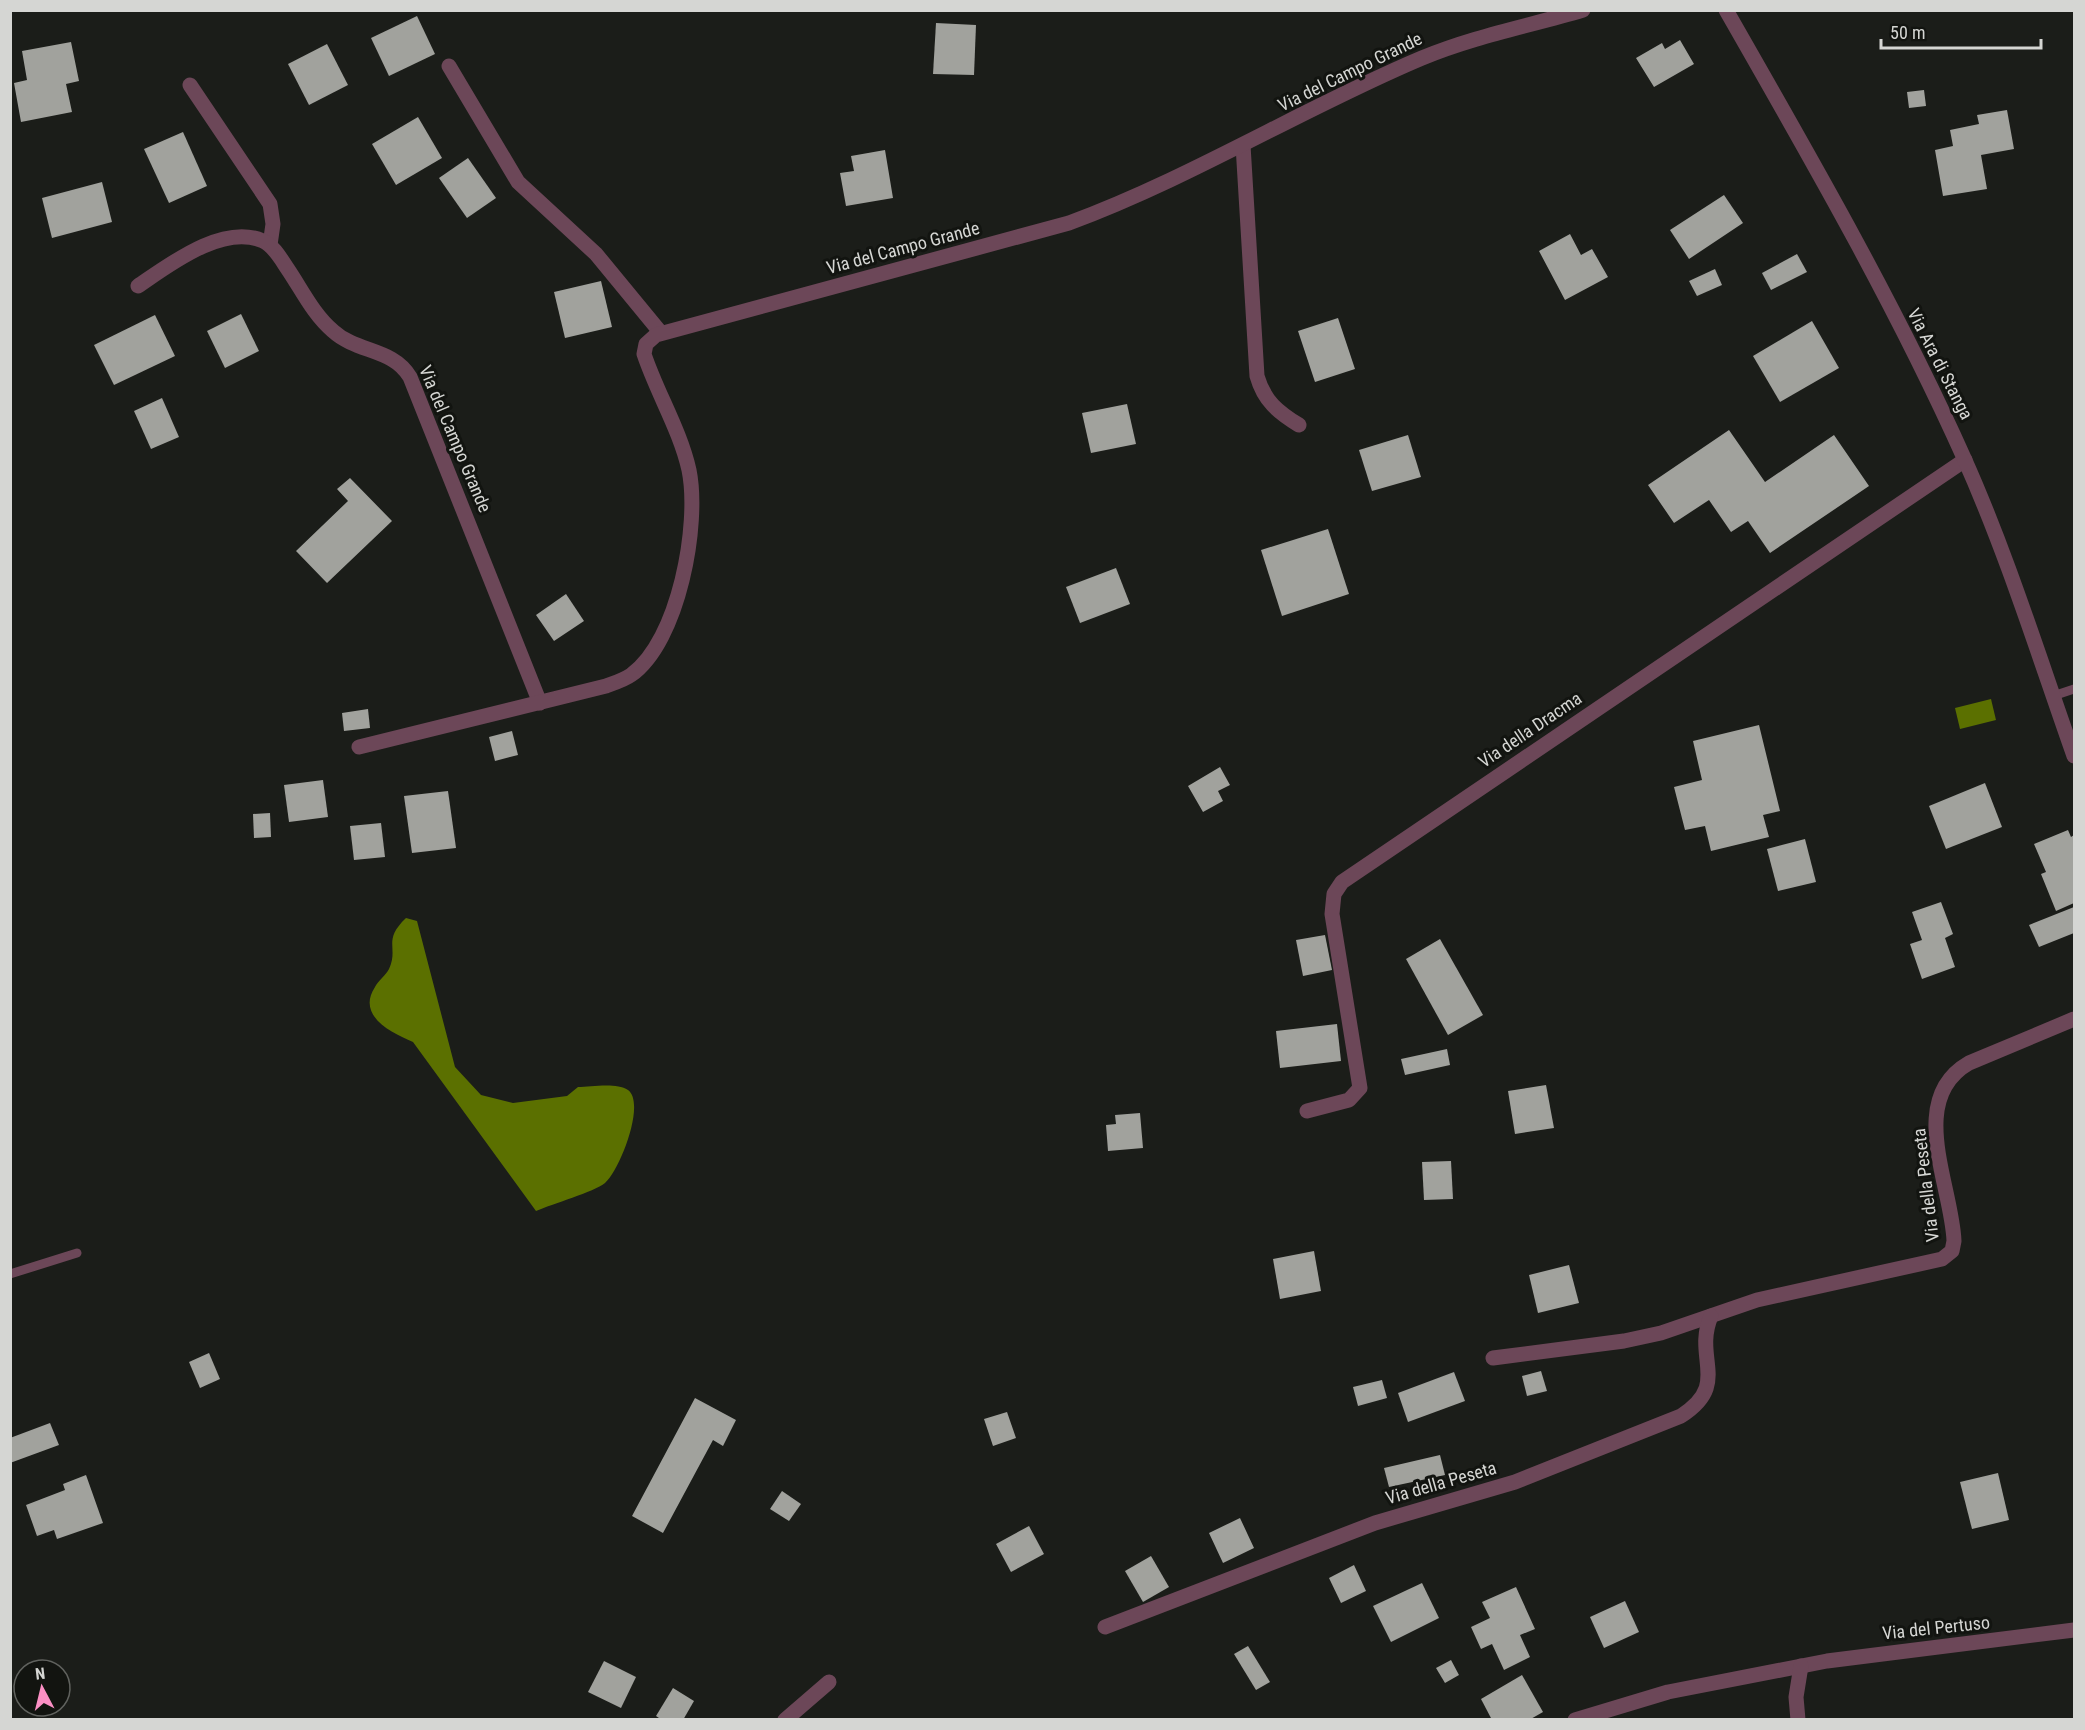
<svg xmlns="http://www.w3.org/2000/svg" width="2085" height="1730" viewBox="0 0 2085 1730" font-family="'Roboto Condensed',sans-serif">
	<style>
		.water { fill: #5b7000 }
		.building { fill: #a1a29d }
		.lines { fill: none; stroke-linecap: round; stroke-linejoin: round }
		.service { stroke: #6c4758; stroke-width: 9 }
		.minor { stroke: #6c4758; stroke-width: 15 }
		.tertiary { stroke: #6c4758; stroke-width: 15 }
		.labels { text-anchor: middle; stroke-width: 6; stroke-linejoin: round; paint-order: stroke }
		.street-label { font-size: 18px; fill: #d5d6d3; stroke: #121410 }
	</style>
	<rect width="100%" height="100%" fill="#1b1d19"/>
	<g class="water">
		<polygon points="1991,699 1996,720 1960,729 1955,708"/>
		<path d="M406,918L417,921L455,1067L481,1095L513,1103L567,1096L578,1087C591,1087 616,1082 628,1090C646,1103 620,1170 605,1183C594,1192 552,1204 536,1211L413,1042C392,1033 356,1016 375,987C378,981 386,975 389,969C399,947 382,941 406,918Z"/>
	</g>
	<g class="building">
		<polygon points="417,16 435,54 389,76 371,38"/>
		<polygon points="936,23 976,25 974,75 933,74"/>
		<polygon points="1680,40 1694,64 1654,87 1636,58 1662,43 1665,49"/>
		<polygon points="71,42 79,81 66,84 72,112 21,122 14,83 27,80 22,51"/>
		<polygon points="327,44 348,85 309,105 288,64"/>
		<polygon points="1924,90 1926,106 1909,108 1907,92"/>
		<polygon points="2007,110 2014,149 1981,155 1987,189 1943,196 1935,150 1953,146 1950,130 1979,124 1977,115"/>
		<polygon points="418,117 442,158 396,185 372,144"/>
		<polygon points="183,132 207,186 169,203 144,149"/>
		<polygon points="885,150 893,198 846,206 840,173 854,171 851,156"/>
		<polygon points="468,158 496,198 467,218 439,178"/>
		<polygon points="102,182 112,222 52,238 42,198"/>
		<polygon points="1724,195 1743,223 1689,259 1670,230"/>
		<polygon points="1570,234 1581,255 1592,249 1608,277 1565,300 1539,251"/>
		<polygon points="1797,254 1807,272 1771,290 1762,273"/>
		<polygon points="1715,269 1722,285 1697,296 1689,281"/>
		<polygon points="601,281 612,327 565,338 554,292"/>
		<polygon points="241,314 259,351 225,368 207,331"/>
		<polygon points="155,315 175,356 114,385 94,345"/>
		<polygon points="1338,318 1355,369 1315,382 1298,331"/>
		<polygon points="1812,321 1839,368 1780,402 1753,356"/>
		<polygon points="162,398 179,437 151,449 134,411"/>
		<polygon points="1127,404 1136,444 1091,453 1082,413"/>
		<polygon points="1729,430 1765,482 1834,435 1869,486 1770,553 1748,521 1731,532 1709,500 1674,523 1648,485"/>
		<polygon points="1408,435 1421,477 1372,491 1359,450"/>
		<polygon points="350,478 392,521 327,583 296,551 348,501 337,489"/>
		<polygon points="1328,529 1349,594 1282,616 1261,550"/>
		<polygon points="1116,568 1130,604 1080,623 1066,587"/>
		<polygon points="566,594 584,621 554,641 536,615"/>
		<polygon points="368,709 370,728 344,731 342,713"/>
		<polygon points="1759,725 1780,811 1763,815 1769,837 1711,851 1705,826 1685,830 1674,787 1702,780 1693,741"/>
		<polygon points="512,731 518,755 495,761 489,737"/>
		<polygon points="1220,767 1230,785 1218,791 1223,801 1203,812 1188,786"/>
		<polygon points="323,780 328,817 289,822 284,785"/>
		<polygon points="1985,783 2002,827 1946,849 1929,806"/>
		<polygon points="448,791 456,848 412,853 404,796"/>
		<polygon points="270,813 271,837 254,838 253,814"/>
		<polygon points="381,823 385,857 354,860 350,826"/>
		<polygon points="2068,830 2071,837 2074,835 2074,903 2056,911 2041,874 2046,872 2034,844"/>
		<polygon points="1805,839 1816,882 1778,891 1767,849"/>
		<polygon points="1941,902 1953,934 1945,938 1955,967 1922,979 1910,944 1922,940 1912,912"/>
		<polygon points="2074,907 2074,933 2039,947 2029,925"/>
		<polygon points="1325,935 1332,970 1303,976 1296,940"/>
		<polygon points="1440,939 1483,1015 1448,1035 1406,959"/>
		<polygon points="1337,1024 1341,1061 1280,1068 1276,1031"/>
		<polygon points="1447,1049 1450,1065 1405,1075 1401,1059"/>
		<polygon points="1546,1085 1554,1128 1515,1134 1508,1091"/>
		<polygon points="1140,1113 1143,1148 1108,1151 1106,1125 1116,1124 1115,1115"/>
		<polygon points="1451,1161 1453,1199 1424,1200 1422,1162"/>
		<polygon points="1314,1251 1321,1291 1280,1299 1273,1259"/>
		<polygon points="1569,1265 1579,1303 1538,1313 1529,1275"/>
		<polygon points="209,1353 220,1379 200,1388 189,1362"/>
		<polygon points="1541,1371 1547,1391 1527,1396 1522,1376"/>
		<polygon points="1454,1372 1465,1401 1408,1422 1398,1393"/>
		<polygon points="1382,1380 1387,1398 1358,1406 1353,1387"/>
		<polygon points="695,1398 736,1420 723,1446 713,1440 663,1533 632,1516"/>
		<polygon points="1007,1412 1016,1438 993,1446 984,1419"/>
		<polygon points="50,1423 59,1445 10,1463 10,1438"/>
		<polygon points="1440,1455 1445,1475 1389,1487 1384,1468"/>
		<polygon points="1998,1473 2009,1520 1972,1529 1960,1482"/>
		<polygon points="86,1475 103,1523 57,1539 54,1530 37,1536 26,1505 65,1490 63,1484"/>
		<polygon points="782,1491 801,1504 789,1521 770,1509"/>
		<polygon points="1240,1518 1254,1548 1223,1563 1209,1533"/>
		<polygon points="1029,1526 1044,1554 1011,1572 996,1544"/>
		<polygon points="1151,1556 1169,1587 1143,1602 1125,1571"/>
		<polygon points="1354,1565 1366,1591 1341,1603 1329,1578"/>
		<polygon points="1422,1583 1439,1618 1391,1642 1373,1606"/>
		<polygon points="1516,1587 1535,1629 1520,1635 1530,1657 1504,1670 1492,1644 1481,1649 1471,1627 1490,1618 1482,1602"/>
		<polygon points="1625,1601 1639,1632 1604,1648 1590,1617"/>
		<polygon points="1248,1646 1270,1682 1256,1690 1234,1654"/>
		<polygon points="1451,1660 1459,1675 1445,1683 1436,1668"/>
		<polygon points="604,1661 636,1677 621,1708 588,1692"/>
		<polygon points="1522,1675 1543,1712 1529,1720 1492,1720 1481,1699"/>
		<polygon points="673,1688 694,1701 683,1720 662,1720 656,1716"/>
	</g>
	<g class="lines">
		<g class="service">
			<polyline points="2053,696 2074,689"/>
			<polyline points="10,1274 77,1253"/>
		</g>
		<g class="minor">
			<polyline points="449,66 518,182 596,254 661,333"/>
			<polyline points="190,85 270,204 273,224 270,245"/>
			<path d="M1243,145L1257,376C1264,401 1278,412 1299,425"/>
			<path d="M138,286C169,265 223,223 263,241C274,246 281,259 287,268C302,290 313,314 333,331C357,353 393,348 410,377L540,703"/>
			<path d="M359,747L606,686C614,683 624,680 631,675C679,641 700,524 689,470C680,430 657,393 644,354L646,344L656,335L1069,223C1191,178 1303,108 1422,58C1475,36 1529,26 1583,10"/>
			<polyline points="1307,1111 1349,1100 1360,1088 1332,914 1334,894 1342,882 1965,460"/>
			<path d="M1493,1358L1624,1341L1661,1333L1757,1300L1942,1259L1952,1251L1954,1241C1952,1186 1906,1099 1969,1063L2074,1019"/>
			<path d="M1105,1627L1375,1523L1515,1482L1681,1416C1731,1384 1693,1359 1711,1316"/>
			<polyline points="785,1720 829,1682"/>
			<polyline points="1575,1720 1668,1692 1827,1661 2074,1630"/>
			<polyline points="1798,1720 1796,1697 1801,1666"/>
		</g>
		<path class="tertiary" d="M1726,10C1810,157 1895,304 1964,458C2007,554 2039,657 2074,756"/>
	</g>
	<g class="labels">
		<g class="street-label">
			<text transform="translate(1350 72) rotate(-26)" y="6">Via del Campo Grande</text>
			<text transform="translate(903 248) rotate(-15)" y="6">Via del Campo Grande</text>
			<text transform="translate(1940 364) rotate(63)" y="6">Via Ara di Stanga</text>
			<text transform="translate(455 439) rotate(67)" y="6">Via del Campo Grande</text>
			<text transform="translate(1530 730) rotate(-34)" y="6">Via della Dracma</text>
			<text transform="translate(1926 1185) rotate(-97)" y="6">Via della Peseta</text>
			<text transform="translate(1441 1483) rotate(-16)" y="6">Via della Peseta</text>
			<text transform="translate(1936 1628) rotate(-6)" y="6">Via del Pertuso</text>
		</g>
	</g>
	<rect width="2085" height="1730" fill="none" stroke="#d5d6d3" stroke-width="24"/>
	<g transform="translate(42 1688) rotate(353)"><circle r="28" fill="#121410" stroke="#60625e" stroke-width="1.5"/>
	<path d="M0-4.5L10 22L0 15L-10 22Z" fill="#fb8fc4"/>
	<text y="-9" font-size="16" font-weight="bold" text-anchor="middle" fill="#d5d6d3">N</text>
	</g>
	<path d="M1881 39v9h160v-9" fill="none" stroke="#d5d6d3" stroke-width="3"/>
	<text x="1890" y="39" font-size="18" fill="#d5d6d3" stroke="#121410" stroke-width="4.5" paint-order="stroke">50 m</text>
</svg>
